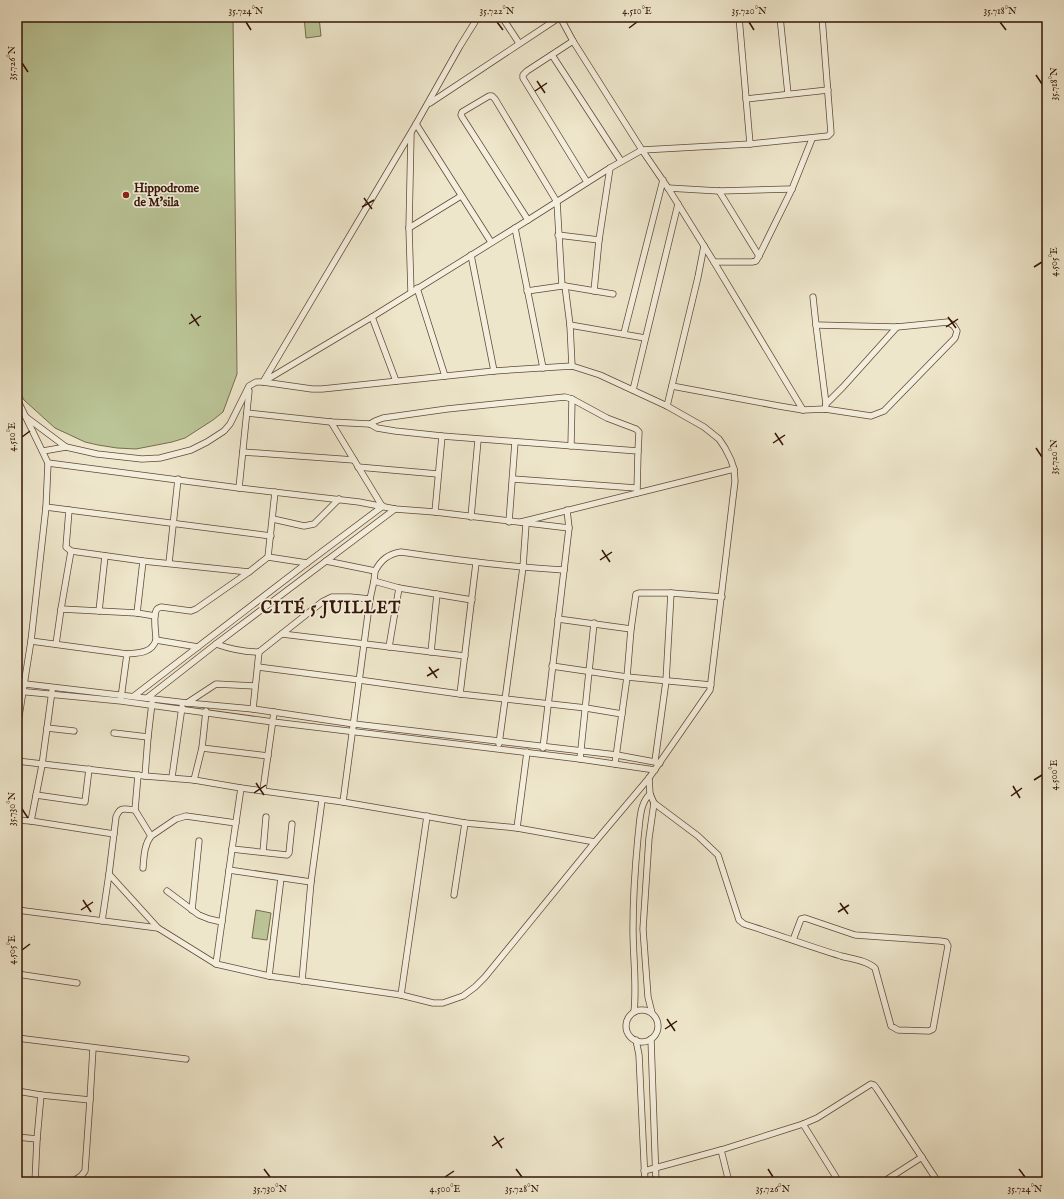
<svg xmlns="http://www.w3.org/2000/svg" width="1064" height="1199" viewBox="0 0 1064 1199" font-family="'IM FELL English',serif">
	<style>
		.garden { fill: #bac496; stroke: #776c4e }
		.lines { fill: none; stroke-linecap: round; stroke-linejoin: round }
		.minor-casing { stroke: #624838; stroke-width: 7 }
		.minor { stroke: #f4efdd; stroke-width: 5.5 }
		.ticks { fill: none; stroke: #341407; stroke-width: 1.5 }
		.poi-dot { fill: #8f2418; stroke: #f4efdd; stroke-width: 1.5 }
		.labels { text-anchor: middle; stroke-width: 3.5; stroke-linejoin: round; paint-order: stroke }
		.poi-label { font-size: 12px; font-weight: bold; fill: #341407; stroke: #f4efdd; text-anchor: start }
		.district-label { font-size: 16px; font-weight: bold; letter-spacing: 1px; fill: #341407; stroke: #f4efdd }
		.neatline { fill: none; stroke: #341407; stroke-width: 1.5 }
		.ticks-label { font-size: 10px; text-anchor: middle; fill: #341407 }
	</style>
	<rect width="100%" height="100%" fill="#eee6cb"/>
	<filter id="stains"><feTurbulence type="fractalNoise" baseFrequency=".005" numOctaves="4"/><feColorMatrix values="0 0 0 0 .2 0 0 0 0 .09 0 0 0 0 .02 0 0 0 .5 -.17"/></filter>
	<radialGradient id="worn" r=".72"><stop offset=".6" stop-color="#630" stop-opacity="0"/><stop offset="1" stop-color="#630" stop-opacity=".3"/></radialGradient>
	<g class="garden">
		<polygon points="17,17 233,17 237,374 223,412 213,420 185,438 172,442 136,449 117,448 98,445 85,442 55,428 24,400 17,387"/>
		<polygon points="304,17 319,17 321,36 306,38"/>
		<polygon points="256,910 271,913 267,940 252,938"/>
	</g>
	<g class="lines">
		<defs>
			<g id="minor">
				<polyline points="478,17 460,46 416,124 263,382 372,317 528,220 610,168 642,150 750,144 828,136 831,133 822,17"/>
				<polyline points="502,17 519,43"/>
				<polyline points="560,17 573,41 642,150 668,188 714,262 752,262 756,261 759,256 792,189 812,139"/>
				<polyline points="739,17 750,144"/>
				<polyline points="780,17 788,94"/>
				<polyline points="573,41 527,71 523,75 523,78 587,182"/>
				<polyline points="552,55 621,161"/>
				<polyline points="746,99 828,90"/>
				<polyline points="430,103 560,17"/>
				<polyline points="416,124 491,242"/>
				<polyline points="411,134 409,228 411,292"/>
				<polyline points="668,188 719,191 792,189"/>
				<polyline points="719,191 759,256"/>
				<polyline points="528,220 462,117 461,115 462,112 489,96 492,96 495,99 557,202 562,286 565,286 570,325 572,366"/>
				<polyline points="409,228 461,196"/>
				<polyline points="515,228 543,368"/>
				<polyline points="558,235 599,240 610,168"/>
				<polyline points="471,255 494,371"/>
				<polyline points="714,262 803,410"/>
				<polyline points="565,286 613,294"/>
				<polyline points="417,288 445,376"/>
				<polyline points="527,291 562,286"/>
				<polyline points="594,291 599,240"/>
				<polyline points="813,297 816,325 826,404 825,409"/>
				<polyline points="372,317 396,381"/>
				<polyline points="570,325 645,338"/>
				<polyline points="624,333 663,180"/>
				<polyline points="672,386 779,406 803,410 825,409 871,416 884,411 955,338 957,331 954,326 948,322 897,327 816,325"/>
				<polyline points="633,390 678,204"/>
				<polyline points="17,399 48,463 46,507 31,641 17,729"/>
				<polyline points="826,404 843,387 897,327"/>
				<polyline points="667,406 698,277 704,246"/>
				<polyline points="247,413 331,422 370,424 377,428 395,431 442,436 638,451 637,493"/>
				<polyline points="26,417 66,447"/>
				<polyline points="331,422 382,506"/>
				<polyline points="370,424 375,421 383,418 447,409 565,397 572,399 607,418 636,429 639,432 638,451"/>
				<polyline points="571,446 572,399"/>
				<polyline points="243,452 354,460"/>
				<polyline points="48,463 239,488 359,502 395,509 435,512 569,528"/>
				<polyline points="358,467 438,474"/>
				<polyline points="513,479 636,488"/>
				<polyline points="239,488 249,391"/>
				<polyline points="46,507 69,510 66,547 71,551 143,561 249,572"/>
				<polyline points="69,510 271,536"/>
				<polyline points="435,512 442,436"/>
				<polyline points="471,517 478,440"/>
				<polyline points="273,519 304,526 314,524 339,499"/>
				<polyline points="509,522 515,442"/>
				<polyline points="521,522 734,469"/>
				<polyline points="268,557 275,492"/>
				<polyline points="169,563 178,479"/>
				<path d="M375,571C381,560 388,554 401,552C455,560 509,567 564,570"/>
				<polyline points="374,581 399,588 472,600"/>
				<polyline points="61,609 71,551"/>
				<polyline points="99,611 105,556"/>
				<polyline points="137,613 143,561"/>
				<polyline points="558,619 631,629"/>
				<polyline points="282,634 465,656"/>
				<path d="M156,640C156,633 153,617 156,611C157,608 158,608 161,607L191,611L196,609L249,572L268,557L307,563"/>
				<polyline points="31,641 127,654"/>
				<polyline points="56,644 61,609 137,613 155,616"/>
				<path d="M216,644C230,649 243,652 259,652L322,602L332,597H350L370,599L374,581L375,571L326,561"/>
				<polyline points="389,647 399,588"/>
				<polyline points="431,652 437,594"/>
				<polyline points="552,666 627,677 711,685"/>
				<polyline points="258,667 359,680 460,694 586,708 622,714"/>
				<polyline points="17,683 187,703 253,709 354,724 617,755 660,763"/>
				<polyline points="17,691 121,701 273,722 580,759 655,770"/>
				<polyline points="52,691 42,765 31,821 114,834"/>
				<polyline points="460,694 476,563"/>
				<polyline points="134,696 307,563 383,506"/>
				<path d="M121,698L127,654C139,653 152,653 156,640L198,647"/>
				<polyline points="147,698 216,644 395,509"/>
				<polyline points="187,703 216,684 255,686"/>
				<polyline points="253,709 259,652"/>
				<polyline points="47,728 74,731"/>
				<polyline points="114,733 148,737"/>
				<polyline points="499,744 523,567 526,524"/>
				<polyline points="202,748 268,756"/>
				<polyline points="543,748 569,528 567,510"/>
				<polyline points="580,759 594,623"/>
				<polyline points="17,761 145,776 194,780 241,788 343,802 465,823 517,828 595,842"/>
				<polyline points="655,761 666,681 671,593"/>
				<polyline points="615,764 627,677 631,629 636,594 639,593 671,593 722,597"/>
				<path d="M138,775L135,810C125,809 120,806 116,817L109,874L158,928"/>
				<polyline points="145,776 148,737 152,703"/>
				<polyline points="172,777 182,707"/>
				<polyline points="649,778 650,794 654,803 649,838 643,929 648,997 652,1013"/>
				<polyline points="194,780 202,748 206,711"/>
				<polyline points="263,790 274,712"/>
				<polyline points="36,795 85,802 89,769"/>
				<polyline points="343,802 370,599"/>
				<path d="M654,803L698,836L718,855L739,920L744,924C776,934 808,946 841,956C852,959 866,960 875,968L891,1026L898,1030L929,1031L933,1029L948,946L946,942L940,941L855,935L805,918L801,919L793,940"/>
				<polyline points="135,810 151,836"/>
				<polyline points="17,820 31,821"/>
				<polyline points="517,828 527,752"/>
				<polyline points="232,849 287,855 289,853 292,824"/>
				<polyline points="263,852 266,817"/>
				<path d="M143,868C144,857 144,845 151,836L176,819L186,816L236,823"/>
				<polyline points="229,870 311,882"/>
				<polyline points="167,891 199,915 209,919 222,922"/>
				<polyline points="454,895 465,823"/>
				<polyline points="17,910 158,928 216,964 269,976 401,995 433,1003 443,1003 463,996 475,987 485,977 595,842 649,778 710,690 735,481 734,469 731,460 725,448 719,439 704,427 667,406 600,375 572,366 494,371 322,389 312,389 263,382 256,382 249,386 230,424 224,431 207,442 191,450 160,458 142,459 97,454 66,447 43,451"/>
				<polyline points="192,910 199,841"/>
				<polyline points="102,921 109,874"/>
				<polyline points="216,964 232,849 241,788"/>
				<polyline points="17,974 77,983"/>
				<polyline points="269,976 281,878"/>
				<polyline points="302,981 311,882 322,800"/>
				<polyline points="401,995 427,816"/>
				<circle cx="642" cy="1026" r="16"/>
				<path d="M634,1012C637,985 633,957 633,929C633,899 635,868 638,837C640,823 639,804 650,794"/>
				<polyline points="17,1038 186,1059"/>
				<polyline points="651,1039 656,1182"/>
				<polyline points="636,1040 639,1055 645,1182"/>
				<polyline points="17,1091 41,1095 90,1100"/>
				<polyline points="803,1124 839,1182"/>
				<polyline points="17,1137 37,1139 35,1182"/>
				<polyline points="37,1139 41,1095"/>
				<polyline points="721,1150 729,1182"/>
				<polyline points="644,1171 721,1150 803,1124 817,1118 871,1084 874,1085 877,1089 938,1182"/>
				<polyline points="72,1182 81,1176 85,1171 90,1100 93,1048"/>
				<polyline points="883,1182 922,1157"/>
			</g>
		</defs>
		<use href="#minor" class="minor-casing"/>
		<use href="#minor" class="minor"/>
	</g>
	<path class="ticks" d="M246,22L251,30M497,22L503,30M749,22L754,30M1000,22L1006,30M629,28L637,22M22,63L28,72M1036,75L1042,84M537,81L545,93M535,91L547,83M364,198L372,209M362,207L374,200M1034,267L1042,262M191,314L199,326M948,317L956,328M189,324L201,316M946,327L958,319M775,433L783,445M22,437L30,431M773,443L785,435M1036,448L1042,457M602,550L610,562M600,560L612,552M429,667L437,678M427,676L439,669M1034,780L1042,775M256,783L264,795M1013,786L1020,798M254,793L266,785M1011,796L1022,788M22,809L28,818M83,900L91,912M840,903L848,914M81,910L93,902M838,912L849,905M22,950L30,944M667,1019L675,1031M665,1029L677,1021M494,1136L502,1148M492,1146L504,1138M264,1169L270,1177M516,1169L522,1177M768,1169L773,1177M1019,1169L1025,1177M445,1177L454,1171"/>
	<circle class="poi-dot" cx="126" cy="195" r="4"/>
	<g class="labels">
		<g class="poi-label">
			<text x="134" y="192">Hippodrome<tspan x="134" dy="14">de M'sila</tspan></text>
		</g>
		<g class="district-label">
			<text x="331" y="613">CITÉ 5 JUILLET</text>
		</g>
	</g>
	<rect width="1064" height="1199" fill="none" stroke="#eee6cb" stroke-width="44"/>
	<rect x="22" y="22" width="1020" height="1155" class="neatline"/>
	<g class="ticks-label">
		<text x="246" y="14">35.724°N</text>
		<text x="497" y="14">35.722°N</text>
		<text x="637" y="14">4.510°E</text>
		<text x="749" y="14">35.720°N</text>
		<text x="1000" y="14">35.718°N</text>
		<text transform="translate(11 63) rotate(-90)" y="4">35.726°N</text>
		<text transform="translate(1053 84) rotate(-90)" y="4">35.718°N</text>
		<text transform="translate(1053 262) rotate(-90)" y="4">4.505°E</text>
		<text transform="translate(11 437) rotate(-90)" y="4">4.510°E</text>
		<text transform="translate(1053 457) rotate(-90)" y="4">35.720°N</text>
		<text transform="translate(1053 775) rotate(-90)" y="4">4.500°E</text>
		<text transform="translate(11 809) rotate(-90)" y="4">35.730°N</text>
		<text transform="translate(11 950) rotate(-90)" y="4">4.505°E</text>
		<text x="270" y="1192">35.730°N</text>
		<text x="445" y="1192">4.500°E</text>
		<text x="522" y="1192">35.728°N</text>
		<text x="773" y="1192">35.726°N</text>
		<text x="1025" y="1192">35.724°N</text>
	</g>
	<rect width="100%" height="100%" filter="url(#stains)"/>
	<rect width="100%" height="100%" fill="url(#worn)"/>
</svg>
